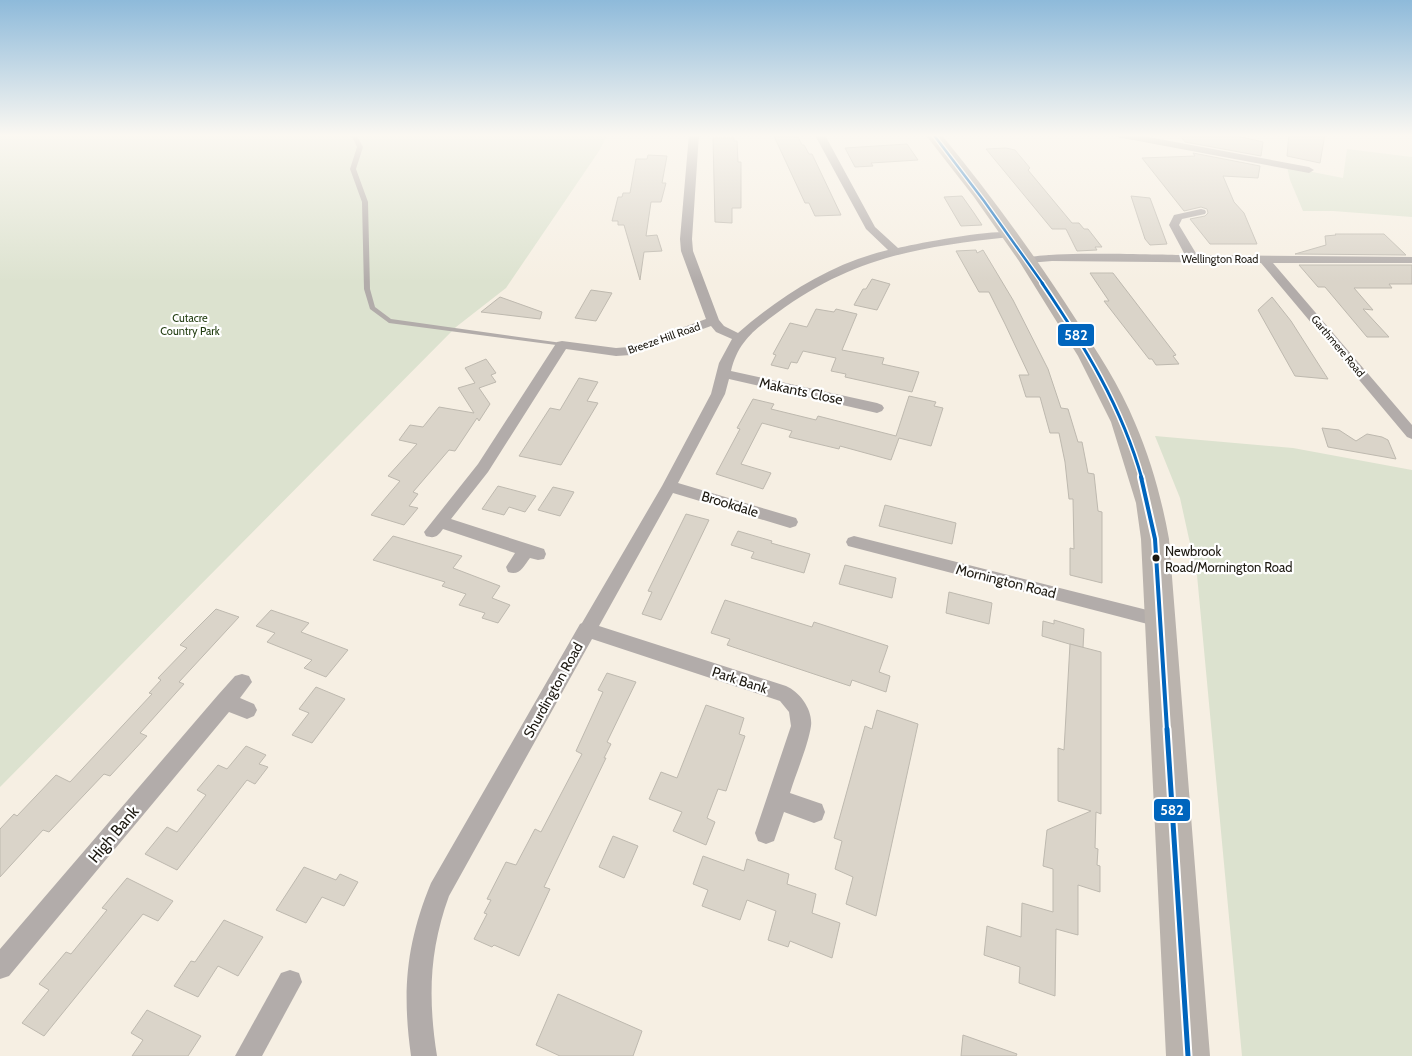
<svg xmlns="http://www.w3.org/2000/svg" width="1412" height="1056" viewBox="0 0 1412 1056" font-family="Cabin,sans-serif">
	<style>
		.green { fill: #dce2cf }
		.building { fill: #dad4c9; stroke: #beb9af }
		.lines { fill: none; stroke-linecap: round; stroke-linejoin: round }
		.lane { fill: #b2acaa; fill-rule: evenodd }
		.street { fill: #b2acaa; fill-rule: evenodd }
		.highway { fill: #bab3ad; fill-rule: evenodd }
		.bus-1-far3-casing { stroke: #fff; stroke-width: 5 }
		.bus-1-far2-casing { stroke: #fff; stroke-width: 6 }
		.bus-1-far1-casing { stroke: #fff; stroke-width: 8 }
		.bus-1-casing { stroke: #fff; stroke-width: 9 }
		.bus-1-far3 { stroke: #0065bd; stroke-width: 2.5 }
		.bus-1-far2 { stroke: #0065bd; stroke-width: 3 }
		.bus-1-far1 { stroke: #0065bd; stroke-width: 4 }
		.bus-1 { stroke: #0065bd; stroke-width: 5 }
		.bus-dot { fill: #1c1810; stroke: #fff; stroke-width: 2 }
		.labels { text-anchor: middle; stroke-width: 4.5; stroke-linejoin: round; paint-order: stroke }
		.far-street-label { font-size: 11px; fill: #1c1810; stroke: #fff }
		.far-park-label { font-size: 11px; fill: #233e12; stroke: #fff }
		.bus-label { font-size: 13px; fill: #1c1810; stroke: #fff; text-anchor: start }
		.street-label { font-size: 14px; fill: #1c1810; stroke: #fff }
		.near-street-label { font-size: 16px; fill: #1c1810; stroke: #fff }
		.line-badge { stroke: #fff; stroke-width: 2 }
		.badge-label { font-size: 14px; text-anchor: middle; font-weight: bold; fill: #fff }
	</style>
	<rect width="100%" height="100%" fill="#f6efe3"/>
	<g class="green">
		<polygon points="0,134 608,134 599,151 506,288 456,327 0,787"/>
		<polygon points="1347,149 1412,157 1412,217 1333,211 1303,211 1290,180 1287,167 1343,178"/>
		<polygon points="1155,436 1293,448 1412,470 1412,1056 1242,1056 1197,575 1180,498"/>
	</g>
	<g class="building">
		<polygon points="773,134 793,134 794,137 798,137 802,145 804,145 809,154 812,154 841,215 815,216 809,203 805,203"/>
		<polygon points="1179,134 1227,134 1250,139 1263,142 1261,156 1185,142"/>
		<polygon points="1289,134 1325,134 1320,163 1287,156"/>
		<polygon points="713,138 734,138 734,141 737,141 738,162 741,162 741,208 732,208 732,223 715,222"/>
		<polygon points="907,144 918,160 871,163 873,166 855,167 845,148"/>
		<polygon points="1006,148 1015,150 1030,168 1028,170 1072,223 1079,223 1084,229 1088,229 1102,247 1095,247 1097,250 1077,251 1066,229 1052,229 986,149"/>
		<polygon points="1193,153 1260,166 1258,178 1223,176 1234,202 1244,213 1257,244 1210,244 1190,219 1205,216 1208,213 1207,209 1201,207 1184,211 1142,158 1195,156"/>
		<polygon points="648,155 667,156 662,183 666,183 661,202 651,202 646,236 657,235 662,251 644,252 640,280 624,225 618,225 618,221 612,221 618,197 622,197 623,193 630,193 636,159 647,159"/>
		<polygon points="962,196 974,213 982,225 961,226 944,197"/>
		<polygon points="1131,196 1150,198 1167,244 1150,245 1145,239"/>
		<polygon points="1335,234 1384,234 1406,255 1295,254 1326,245 1325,236 1336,235"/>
		<polygon points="976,250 977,253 983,250 1013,300 1048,369 1061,408 1068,409 1078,442 1082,442 1088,473 1094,474 1098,511 1102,512 1102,583 1070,575 1070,548 1074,549 1073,499 1069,499 1065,462 1059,433 1050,433 1040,397 1026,397 1019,375 1029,375 1005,324 989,292 979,292 956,251"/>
		<polygon points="1299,265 1412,265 1412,284 1389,284 1392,288 1354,288 1373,310 1363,309 1389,337 1367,337 1325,287 1318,287"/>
		<polygon points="1090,273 1113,273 1176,355 1173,356 1179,364 1156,365 1152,359 1149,359 1104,301 1109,301"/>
		<polygon points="872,279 890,284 877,310 854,305 863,289 866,289"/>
		<polygon points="591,290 612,293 596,321 575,318"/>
		<polygon points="500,297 542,312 540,319 481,312"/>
		<polygon points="1272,297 1291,321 1328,379 1295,376 1258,310"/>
		<polygon points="816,309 834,312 836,309 857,314 842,350 884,358 882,364 919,372 912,392 845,377 846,374 831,371 836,358 803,351 797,363 791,362 788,369 771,365 776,355 773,354 790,323 807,327"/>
		<polygon points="486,359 496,373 491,375 496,382 479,388 490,404 479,421 477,418 455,451 449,450 413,492 418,494 409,506 418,508 404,525 371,515 400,481 388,476 417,444 399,440 410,425 423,427 439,407 474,413 458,388 475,383 465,368"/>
		<polygon points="579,378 598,382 587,401 598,403 561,465 519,456 550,408 560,410"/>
		<polygon points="909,396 936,402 934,406 943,408 931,446 899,438 891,460 840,446 839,449 789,437 792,431 762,423 741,464 771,473 763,489 716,474 740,429 737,428 753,399 774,404 771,409 816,420 818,416 896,436"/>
		<polygon points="1322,428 1339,430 1356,441 1367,434 1382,437 1388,440 1396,459 1328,447"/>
		<polygon points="498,486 536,496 525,512 509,507 504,515 482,509"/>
		<polygon points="553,487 574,492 560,516 538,510"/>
		<polygon points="885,505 956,523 952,544 879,526"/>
		<polygon points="686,514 709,520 661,620 642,614 652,592 648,591"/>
		<polygon points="738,531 772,541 771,543 810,554 804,573 751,558 754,552 731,545"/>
		<polygon points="393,536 462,556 453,568 500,586 492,598 510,605 498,623 482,618 485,613 459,605 466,594 442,586 445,582 373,560"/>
		<polygon points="845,565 896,578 892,598 839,584"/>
		<polygon points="949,592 992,603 989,624 946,613"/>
		<polygon points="725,600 812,627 814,622 888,646 879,672 890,676 886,692 852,680 850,686 727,645 730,639 711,633"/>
		<polygon points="216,609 239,617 179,682 184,684 140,733 147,736 110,776 104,774 49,832 43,830 0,877 0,829 14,814 17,816 56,775 70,782 152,694 149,693 161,680 158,678 187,648 180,645"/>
		<polygon points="271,610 309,623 301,632 348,650 326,677 304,668 312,660 267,642 275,633 256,626"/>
		<polygon points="1054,620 1084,629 1083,648 1042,636 1043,621 1054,624"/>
		<polygon points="1070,644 1101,652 1101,814 1096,812 1095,848 1098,849 1097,865 1100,866 1100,892 1078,885 1078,935 1056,929 1055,996 1019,983 1020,967 984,955 987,926 1021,937 1022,903 1053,912 1053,869 1043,866 1047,830 1091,811 1058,801 1058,748 1064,750"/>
		<polygon points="607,673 636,682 607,742 611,744 604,758 606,758 544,887 550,889 519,956 494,945 492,947 474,939 487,914 484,913 491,900 487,899 506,862 516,865 535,829 541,832 582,754 576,751 603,692 598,690"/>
		<polygon points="316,687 345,699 312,743 292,735 309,713 299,709"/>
		<polygon points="706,705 744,718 739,734 745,736 726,791 718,789 707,818 715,822 706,845 673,831 682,812 649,799 661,772 677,778"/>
		<polygon points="877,710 918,724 876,916 846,904 853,877 835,869 842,841 834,838 865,726 872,729"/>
		<polygon points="246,746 266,755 259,764 268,767 255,784 247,780 177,870 145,854 167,827 177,832 206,795 197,790 218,765 227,769"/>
		<polygon points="613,836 638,846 624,878 599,867"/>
		<polygon points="703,856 744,871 747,859 789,874 787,884 816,894 812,913 840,923 832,958 790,941 788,947 768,940 776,911 747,900 740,920 702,906 708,890 693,884"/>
		<polygon points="304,867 336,880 340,874 358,882 344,906 322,897 306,923 276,910"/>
		<polygon points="127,878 173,901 158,921 143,914 44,1036 22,1023 49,990 39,984 66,952 71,954 107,910 102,908"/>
		<polygon points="224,920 263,937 238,976 218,966 198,997 174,986 191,961 195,962"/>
		<polygon points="558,994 642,1031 633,1056 560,1056 536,1045"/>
		<polygon points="147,1010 201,1036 188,1056 132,1056 143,1040 131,1033"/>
		<polygon points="963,1035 1017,1054 1016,1056 961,1056"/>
	</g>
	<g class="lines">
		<polygon class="lane" points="351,134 356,134 363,147 356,169 368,202 370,289 375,307 391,319 562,343 564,344 564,346 389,323 370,309 364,289 362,202 350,169 357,147"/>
		<g class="street">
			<path d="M689,134H699L692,239L693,251L719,320L724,326L738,333C782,295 830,264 888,250L866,229L816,137L818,135H824L826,137L875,227L898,248C914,244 1007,226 1015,234L1010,237C918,247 853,257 777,313C754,330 738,342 731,371L877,403L882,405L884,408L882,411L877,413L729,379L725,394L678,483L796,518L798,522L796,526L790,528L673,493L599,626L786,686C800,692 813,710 811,726C808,746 796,773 790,793L822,804L825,812L822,820L814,823L784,812L774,841L766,844L758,841L755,833L791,726L789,712L780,701L592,639L449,896C429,951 428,999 437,1056H411C402,991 406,944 431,883L580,624L582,623L662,486L711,394L719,363L732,339L716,332L711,326L631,355L616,356L566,349L488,472L451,519L544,549L546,554L544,559L538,560L530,558C523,567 520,576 508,572L506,567L515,553L443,529C438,536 435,539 426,536L424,532L478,464L557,342L562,341L616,348L629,347L706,319L681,251L680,239Z"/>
			<polygon points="1113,134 1132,134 1309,167 1314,170 1309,173 1117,137"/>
			<path d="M1201,209L1205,210L1206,212L1205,214L1182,219L1179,225L1197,255L1412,257V263H1273L1412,425V439L1407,437L1261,263L1052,261L1028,263L1022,260C1032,250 1163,255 1185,255L1169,225L1174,215Z"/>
			<polygon points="854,536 1159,613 1165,615 1168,620 1165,625 1159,627 848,546 846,542 848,538"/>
			<polygon points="242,674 249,676 252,682 240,698 254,704 257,710 254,716 247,719 229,712 9,976 0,979 0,949 218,695 235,676"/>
			<polygon points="290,970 299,973 302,982 262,1056 235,1056 281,973"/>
		</g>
		<path class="highway" d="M925,134H941C989,193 1034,254 1075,318C1097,351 1120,386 1135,423C1151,460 1162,500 1169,539L1210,1056H1166L1141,539L1136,503L1111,422L1078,356L1019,261L974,197Z"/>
		<defs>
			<polyline id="bus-1-far3" points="933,134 984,201 1043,284"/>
			<path id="bus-1-far2" d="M1042,283C1084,345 1122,407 1142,479"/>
			<polyline id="bus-1-far1" points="1141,477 1155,539 1167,730"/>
			<polyline id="bus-1" points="1167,729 1188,1056"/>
		</defs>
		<use href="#bus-1-far3" class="bus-1-far3-casing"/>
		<use href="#bus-1-far2" class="bus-1-far2-casing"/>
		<use href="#bus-1-far1" class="bus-1-far1-casing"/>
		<use href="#bus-1" class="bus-1-casing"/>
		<use href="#bus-1-far3" class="bus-1-far3"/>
		<use href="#bus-1-far2" class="bus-1-far2"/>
		<use href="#bus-1-far1" class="bus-1-far1"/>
		<use href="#bus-1" class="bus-1"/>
	</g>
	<linearGradient id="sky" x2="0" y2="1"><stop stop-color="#8ebada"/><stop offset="0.48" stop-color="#fbf8f2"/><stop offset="1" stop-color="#fbf8f2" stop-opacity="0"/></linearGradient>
	<rect width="1412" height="282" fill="url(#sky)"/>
	<circle class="bus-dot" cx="1156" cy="558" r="4.5"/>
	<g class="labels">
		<g class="far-street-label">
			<text x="1220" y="263">Wellington Road</text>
			<text transform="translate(664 338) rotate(-19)" y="4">Breeze Hill Road</text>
			<text transform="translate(1338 346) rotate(50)" y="4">Garthmere Road</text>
		</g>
		<g class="far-park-label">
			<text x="190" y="322">Cutacre<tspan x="190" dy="13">Country Park</tspan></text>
		</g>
		<g class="bus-label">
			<text x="1165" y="556">Newbrook<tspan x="1165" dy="16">Road/Mornington Road</tspan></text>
		</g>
		<g class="street-label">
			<text transform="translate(801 391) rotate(12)" y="5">Makants Close</text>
			<text transform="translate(730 504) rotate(17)" y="5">Brookdale</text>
			<text transform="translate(1006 581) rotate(14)" y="5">Mornington Road</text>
			<text transform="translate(740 680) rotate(18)" y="5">Park Bank</text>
			<text transform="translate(553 690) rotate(-61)" y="5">Shurdington Road</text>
		</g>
		<g class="near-street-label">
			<text transform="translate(113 834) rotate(-50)" y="6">High Bank</text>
		</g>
	</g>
	<g class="line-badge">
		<rect x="1057" y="323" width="38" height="24" rx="5" fill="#0065bd"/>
		<rect x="1153" y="798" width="38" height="24" rx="5" fill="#0065bd"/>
	</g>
	<g class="badge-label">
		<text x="1076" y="340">582</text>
		<text x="1172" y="815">582</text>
	</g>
</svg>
